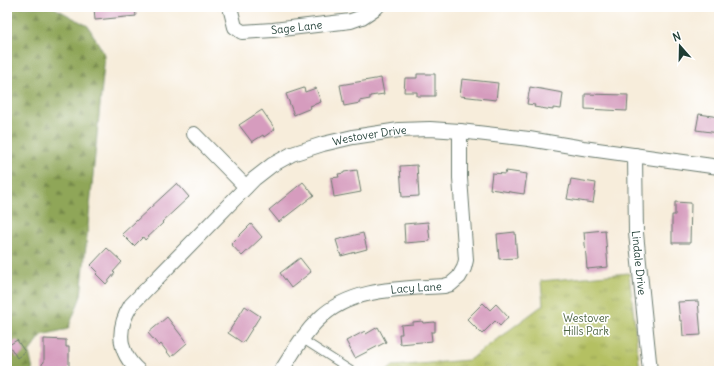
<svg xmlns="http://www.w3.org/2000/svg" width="726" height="378" viewBox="0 0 726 378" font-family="Delius,sans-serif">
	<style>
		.grass { fill: url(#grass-tufts); stroke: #6a7e4b }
		.forest { fill: url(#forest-firs); stroke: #577246 }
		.building { fill: #d69cbe }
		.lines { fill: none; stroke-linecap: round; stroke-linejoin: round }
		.lane-casing { stroke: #6b7b6e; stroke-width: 9 }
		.street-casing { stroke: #6b7b6e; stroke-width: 16 }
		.lane { stroke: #fff; stroke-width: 7 }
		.street { stroke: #fff; stroke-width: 14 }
		.labels { text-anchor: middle; stroke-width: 3.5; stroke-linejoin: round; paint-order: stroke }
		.street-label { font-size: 11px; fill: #1f3d34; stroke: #fff }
		.park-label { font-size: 11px; fill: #4c6442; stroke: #fff }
	</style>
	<defs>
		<pattern id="grass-tufts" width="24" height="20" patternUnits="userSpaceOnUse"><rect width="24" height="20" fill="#b4c062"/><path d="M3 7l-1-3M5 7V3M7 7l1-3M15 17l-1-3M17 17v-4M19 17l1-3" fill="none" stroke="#929d52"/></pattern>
		<pattern id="forest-firs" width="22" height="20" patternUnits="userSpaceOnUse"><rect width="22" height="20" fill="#8fa658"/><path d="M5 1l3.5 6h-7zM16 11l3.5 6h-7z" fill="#74884a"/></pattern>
	</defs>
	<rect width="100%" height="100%" fill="#fff"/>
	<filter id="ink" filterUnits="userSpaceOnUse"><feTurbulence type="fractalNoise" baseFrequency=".025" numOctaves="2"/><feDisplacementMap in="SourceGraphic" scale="8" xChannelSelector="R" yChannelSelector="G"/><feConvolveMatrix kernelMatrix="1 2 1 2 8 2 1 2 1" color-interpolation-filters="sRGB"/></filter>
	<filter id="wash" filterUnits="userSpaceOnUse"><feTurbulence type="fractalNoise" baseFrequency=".012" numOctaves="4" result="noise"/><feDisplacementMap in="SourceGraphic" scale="16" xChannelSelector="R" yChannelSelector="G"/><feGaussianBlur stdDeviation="0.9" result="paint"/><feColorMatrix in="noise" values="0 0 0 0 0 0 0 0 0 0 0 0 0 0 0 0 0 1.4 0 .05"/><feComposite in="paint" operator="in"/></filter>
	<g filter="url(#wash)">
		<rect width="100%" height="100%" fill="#f7eddb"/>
		<polygon class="grass" points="629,273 640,371 387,371 393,366 469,360 543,305 541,281"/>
		<polygon class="forest" points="7,7 53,7 88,26 105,55 81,296 68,329 42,335 29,352 33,371 7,371"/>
		<g id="blocks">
			<g class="building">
				<polygon points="94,7 135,7 136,16 95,20"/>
				<polygon points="417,74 435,74 435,96 417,96 417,92 404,92 405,78 417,78"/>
				<polygon points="381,78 384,94 370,96 370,99 359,101 360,103 344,106 340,85"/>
				<polygon points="462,79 498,83 496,100 460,96"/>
				<polygon points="530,87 563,93 561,109 553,108 553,110 534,107 535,105 527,104"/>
				<polygon points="304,88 305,92 316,88 321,102 310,106 311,108 294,115 286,94"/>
				<polygon points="585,94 628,95 627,111 585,109"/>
				<polygon points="262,110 275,129 264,137 263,135 252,142 239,125"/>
				<polygon points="699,114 719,117 719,133 696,130"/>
				<polygon points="417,165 419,196 402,197 400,166"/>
				<polygon points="357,170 361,192 334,197 331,178 339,177 338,174 344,173 344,172"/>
				<polygon points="506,171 527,174 524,194 490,189 492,173 505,174"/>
				<polygon points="571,179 596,183 593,203 567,199"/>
				<polygon points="303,182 314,195 279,222 269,210"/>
				<polygon points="177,183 189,197 162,222 163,223 145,240 143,237 134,246 122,234"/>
				<polygon points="675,202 691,203 690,243 672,243 672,215 675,215"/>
				<polygon points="428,222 430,241 405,243 404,224"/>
				<polygon points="251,224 262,237 242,256 231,244"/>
				<polygon points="605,230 608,267 587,269 584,232"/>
				<polygon points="515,232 517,258 499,259 497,234"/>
				<polygon points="363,233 367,249 341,256 336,240"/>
				<polygon points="107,248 122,262 113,272 115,273 106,284 96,274 98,272 91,265"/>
				<polygon points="300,258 311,272 291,288 280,273"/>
				<polygon points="698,301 701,335 683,336 682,321 680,321 678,302"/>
				<polygon points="483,303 490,310 496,304 508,317 500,326 495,321 482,334 467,319"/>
				<polygon points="245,306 260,316 243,343 228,333"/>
				<polygon points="167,317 187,343 171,357 161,344 159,346 148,333"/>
				<polygon points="422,321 423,323 435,322 435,332 431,332 432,341 400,344 399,334 402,334 401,325 413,324 413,322"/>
				<polygon points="378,327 386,342 355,358 346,341 365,331 366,334"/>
				<polygon points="44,339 66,340 66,347 69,347 69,371 42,371 42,364 44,362"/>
				<polygon points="17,340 25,352 17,358 9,345"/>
			</g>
		</g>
	</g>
	<g filter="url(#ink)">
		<use href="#blocks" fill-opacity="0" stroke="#6b7b6e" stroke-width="1"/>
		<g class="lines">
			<defs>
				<polyline id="lane" points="302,339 352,371"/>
				<g id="street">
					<path id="s1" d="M230,7L235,27L242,32L273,30L351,21L362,17L377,7"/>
					<polyline points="194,134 246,187"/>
					<path id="s2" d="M635,155L636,233L650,371"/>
					<path id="s3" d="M139,371C117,352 117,328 131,305L254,179L272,165L292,154L323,144L353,137L399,130L430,129L460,131L529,139L583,148L719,167"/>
					<path id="s4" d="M281,371C293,353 303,334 319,319C351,287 403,289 444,286L451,284L459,277L464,268L466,260L460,178V131"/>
				</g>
			</defs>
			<use href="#lane" class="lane-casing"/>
			<use href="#street" class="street-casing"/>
			<use href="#lane" class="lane"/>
			<use href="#street" class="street"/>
		</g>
	</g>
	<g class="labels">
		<g class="street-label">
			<text dy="4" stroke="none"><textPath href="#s1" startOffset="84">Sage Lane</textPath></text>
			<text dy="4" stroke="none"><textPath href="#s3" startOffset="375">Westover Drive</textPath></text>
			<text dy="4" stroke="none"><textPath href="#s2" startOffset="108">Lindale Drive</textPath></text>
			<text dy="4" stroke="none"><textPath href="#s4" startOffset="169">Lacy Lane</textPath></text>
		</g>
		<g class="park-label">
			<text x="586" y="322">Westover<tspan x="586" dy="13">Hills Park</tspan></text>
		</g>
	</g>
	<rect width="726" height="378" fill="none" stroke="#fff" stroke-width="24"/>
	<g transform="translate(680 46) rotate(340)" stroke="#ffffff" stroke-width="3" paint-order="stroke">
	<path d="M0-3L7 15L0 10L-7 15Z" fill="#1f3d34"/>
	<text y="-6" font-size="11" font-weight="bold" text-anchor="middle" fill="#1f3d34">N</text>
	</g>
</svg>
